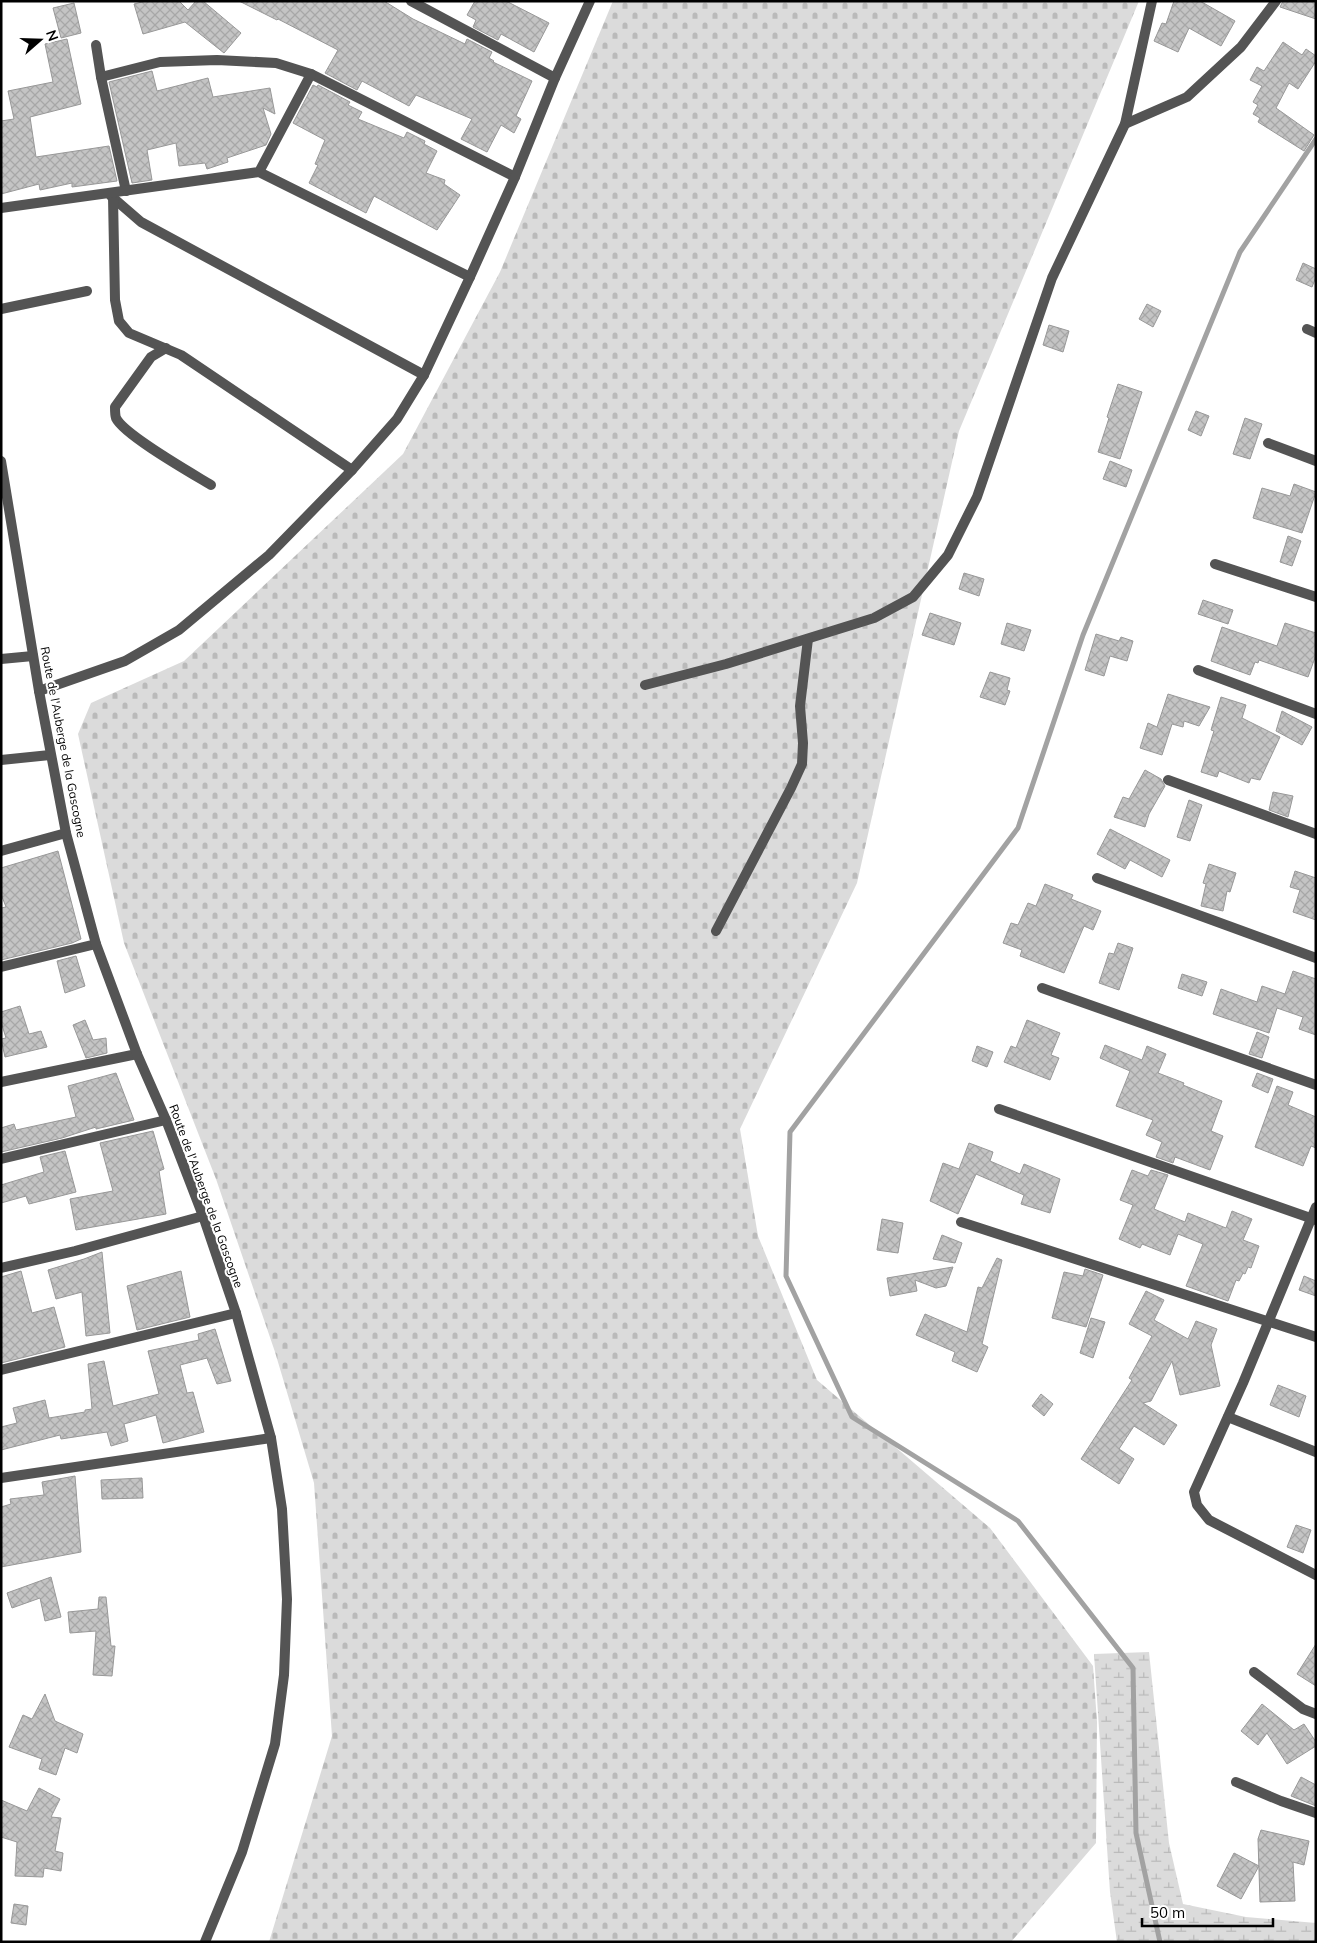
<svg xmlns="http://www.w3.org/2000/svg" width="1317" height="1943" viewBox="0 0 1317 1943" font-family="Mulish,sans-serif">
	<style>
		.wetland { fill: url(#wetland-marsh) }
		.cemetery { fill: url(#cemetery-stones) }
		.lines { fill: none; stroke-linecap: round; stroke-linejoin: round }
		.stream { stroke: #a2a2a2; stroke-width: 5 }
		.building { fill: url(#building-cross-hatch); stroke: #989898 }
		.minor { stroke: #545454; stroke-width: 10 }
		.tertiary { stroke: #545454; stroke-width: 10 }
		.labels { text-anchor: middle; stroke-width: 4; stroke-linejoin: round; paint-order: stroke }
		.street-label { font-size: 12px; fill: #000; stroke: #fff }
	</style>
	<defs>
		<pattern id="wetland-marsh" width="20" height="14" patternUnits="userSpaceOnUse" patternTransform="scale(1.25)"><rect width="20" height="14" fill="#dbdbdb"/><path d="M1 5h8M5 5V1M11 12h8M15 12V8" fill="none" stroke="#bababa"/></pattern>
		<pattern id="cemetery-stones" width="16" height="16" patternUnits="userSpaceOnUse" patternTransform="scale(1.25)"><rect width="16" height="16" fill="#dbdbdb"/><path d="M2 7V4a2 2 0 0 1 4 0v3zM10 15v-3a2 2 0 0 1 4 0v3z" fill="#bababa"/></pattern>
		<pattern id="building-cross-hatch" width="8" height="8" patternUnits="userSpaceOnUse" patternTransform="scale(1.25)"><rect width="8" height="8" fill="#c4c4c4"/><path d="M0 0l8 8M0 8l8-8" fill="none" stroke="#a7a7a7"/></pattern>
	</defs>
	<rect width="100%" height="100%" fill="#fff"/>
	<polygon class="wetland" points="1149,1652 1169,1843 1183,1904 1246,1917 1316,1923 1316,1942 1117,1942 1110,1892 1094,1654"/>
	<polygon class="cemetery" points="613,1 1139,1 959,431 857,883 740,1129 758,1236 817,1380 990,1528 1093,1666 1097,1722 1096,1843 1011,1942 269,1942 332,1736 314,1483 275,1352 216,1179 124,943 78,734 91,703 184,661 403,454 500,272"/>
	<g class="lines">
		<polyline class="stream" points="1160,1942 1136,1833 1133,1668 1018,1521 852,1417 786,1276 790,1132 1018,828 1083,635 1240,252 1316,139"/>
	</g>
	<g class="building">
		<polygon points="146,1 179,1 188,10 196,1 203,1 241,33 224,53 185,22 143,34 134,4"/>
		<polygon points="239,1 384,1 413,19 465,44 467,39 492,52 489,58 494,61 493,62 532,81 516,116 521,119 514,133 501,125 487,152 461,139 472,119 416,95 409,106 362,81 357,90 325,73 338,50 278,19 277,20"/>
		<polygon points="475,1 506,1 549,23 534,52 501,34 498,40 473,27 476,20 467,15"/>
		<polygon points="1174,1 1200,1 1235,21 1221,46 1189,28 1178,52 1154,41 1162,23 1166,24"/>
		<polygon points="1283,1 1316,1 1316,19 1280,7"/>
		<polygon points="74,3 81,33 61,38 53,8"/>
		<polygon points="67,39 81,104 30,117 36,157 109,146 117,181 72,187 72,183 40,190 39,184 1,194 1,121 14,119 8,91 53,82 45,44"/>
		<polygon points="1283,42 1302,55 1306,49 1316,56 1316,61 1298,89 1289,83 1276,108 1314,135 1304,151 1258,122 1260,118 1253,114 1258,105 1253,102 1262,86 1250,80 1257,67 1264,71"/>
		<polygon points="152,71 157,91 208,78 213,97 270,88 275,114 263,108 271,134 266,145 227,158 228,162 207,169 205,163 179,166 176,143 147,150 152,180 132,183 109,82"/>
		<polygon points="313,85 317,87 318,85 350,102 348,105 362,112 358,119 404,138 407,132 425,141 424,144 437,151 426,173 445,180 444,184 460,195 437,230 374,196 366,213 309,183 318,165 315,164 325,140 293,123"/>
		<polygon points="1303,263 1316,269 1316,277 1312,287 1296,280"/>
		<polygon points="1147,304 1161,311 1153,327 1139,319"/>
		<polygon points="1049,325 1069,331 1063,352 1043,345"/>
		<polygon points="1118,384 1142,392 1120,459 1098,452 1109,418 1107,417"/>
		<polygon points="1196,411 1209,416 1201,436 1188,430"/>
		<polygon points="1245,418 1262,424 1250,459 1233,454"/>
		<polygon points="1110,461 1132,470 1126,487 1103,479"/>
		<polygon points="1294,484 1316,492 1302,533 1253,518 1262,488 1290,496"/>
		<polygon points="1288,536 1301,541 1292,566 1280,562"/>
		<polygon points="964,573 984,579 979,596 959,589"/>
		<polygon points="1203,600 1233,610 1228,624 1198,614"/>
		<polygon points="930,613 961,623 954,645 922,635"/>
		<polygon points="1007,623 1031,630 1024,651 1001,644"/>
		<polygon points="1285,623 1316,633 1316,655 1308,677 1259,660 1258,663 1255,662 1250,675 1211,661 1222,627 1277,646"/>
		<polygon points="1096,634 1119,641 1121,637 1133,641 1127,661 1110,656 1104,676 1085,670"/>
		<polygon points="990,672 1010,678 1007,690 1010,691 1005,705 980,697"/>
		<polygon points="1168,694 1210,707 1199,726 1184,721 1183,727 1172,724 1162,755 1140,748 1148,723 1157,727"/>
		<polygon points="1221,697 1246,705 1242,718 1280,737 1260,780 1251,778 1249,783 1219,771 1217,777 1201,772 1214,731 1211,730"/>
		<polygon points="1282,711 1312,727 1302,745 1276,731"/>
		<polygon points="1145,770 1161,779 1165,786 1149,814 1145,827 1114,817 1123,797 1129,799"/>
		<polygon points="1273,792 1293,796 1288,817 1269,810"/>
		<polygon points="1189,800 1202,805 1190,841 1177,837"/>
		<polygon points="1110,829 1170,860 1162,877 1130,860 1125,869 1097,854"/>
		<polygon points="58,851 81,939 72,943 1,960 1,908 6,907 1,894 1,868"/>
		<polygon points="1209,864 1236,873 1230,892 1227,891 1223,911 1201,906 1206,884 1203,883"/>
		<polygon points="1295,871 1316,878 1316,920 1293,912 1300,890 1290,887"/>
		<polygon points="1045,884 1073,895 1071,899 1101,911 1093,930 1084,926 1064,973 1020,956 1022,950 1003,943 1011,923 1018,925 1028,903 1036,906"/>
		<polygon points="1118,943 1133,948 1119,990 1099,983 1109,953 1114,954"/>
		<polygon points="76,956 85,986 65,993 57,961"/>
		<polygon points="1293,971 1316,979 1316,1035 1299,1029 1303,1017 1277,1008 1269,1033 1213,1014 1221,989 1257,1002 1262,986 1285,994"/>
		<polygon points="1182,974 1207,982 1202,996 1178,988"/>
		<polygon points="20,1006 29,1034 41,1031 47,1047 5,1057 1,1039 6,1038 1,1022 1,1012"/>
		<polygon points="85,1020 93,1040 106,1038 107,1053 86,1058 73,1025"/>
		<polygon points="1027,1020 1060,1033 1051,1055 1059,1058 1050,1080 1004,1062 1011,1046 1016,1048"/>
		<polygon points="1257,1032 1269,1037 1262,1058 1249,1054"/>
		<polygon points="1105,1045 1142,1060 1147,1046 1166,1054 1158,1073 1184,1083 1183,1085 1222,1101 1211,1131 1223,1136 1210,1170 1175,1157 1173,1163 1156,1157 1162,1142 1146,1135 1153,1120 1116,1106 1130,1071 1100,1058"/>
		<polygon points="977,1046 993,1052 987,1067 972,1061"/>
		<polygon points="116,1073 134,1120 96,1129 96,1127 62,1138 1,1152 1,1128 14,1124 16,1130 76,1117 68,1086"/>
		<polygon points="1257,1073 1273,1079 1268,1093 1252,1086"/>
		<polygon points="1277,1086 1293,1092 1288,1105 1316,1117 1316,1148 1311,1146 1303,1166 1255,1147"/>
		<polygon points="153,1131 164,1169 159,1171 166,1214 76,1230 70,1199 113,1191 100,1143"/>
		<polygon points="969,1143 993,1152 990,1161 1020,1174 1024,1164 1060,1179 1050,1213 1021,1204 1024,1195 976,1174 958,1214 930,1201 943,1163 959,1169"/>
		<polygon points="65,1151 76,1192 29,1204 26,1196 1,1203 1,1185 44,1172 40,1157"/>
		<polygon points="1132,1170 1148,1176 1151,1170 1168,1175 1154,1209 1185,1222 1188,1213 1226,1228 1232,1211 1252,1219 1243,1240 1259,1246 1251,1268 1248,1267 1245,1274 1243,1273 1239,1281 1236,1280 1228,1301 1186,1286 1203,1244 1178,1234 1170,1255 1142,1244 1140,1248 1119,1239 1133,1205 1120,1200"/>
		<polygon points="882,1219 903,1223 898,1253 877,1250"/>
		<polygon points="942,1235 962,1243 955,1263 933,1259"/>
		<polygon points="102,1252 110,1333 86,1336 82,1292 56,1299 48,1270 84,1259"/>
		<polygon points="997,1258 1002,1260 982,1344 988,1347 977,1372 952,1361 955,1352 916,1335 925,1314 967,1332 978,1287 982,1288"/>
		<polygon points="953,1267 946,1286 936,1288 915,1280 917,1291 890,1296 887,1278"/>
		<polygon points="1085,1269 1103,1275 1086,1327 1052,1318 1064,1272 1083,1276"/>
		<polygon points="21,1271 32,1313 54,1307 65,1347 1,1363 1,1277"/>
		<polygon points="181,1271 190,1317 137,1330 127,1286"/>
		<polygon points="1304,1276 1316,1281 1316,1296 1299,1290"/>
		<polygon points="1146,1291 1164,1300 1154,1320 1188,1339 1196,1321 1217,1329 1211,1345 1220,1386 1180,1395 1172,1361 1151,1401 1143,1403 1177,1425 1164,1445 1134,1426 1119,1449 1134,1459 1119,1484 1081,1459 1132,1380 1129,1378 1152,1336 1129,1324"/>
		<polygon points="1091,1318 1105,1322 1093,1358 1080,1353"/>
		<polygon points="215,1329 231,1381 217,1384 207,1358 180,1365 187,1393 193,1392 204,1432 163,1443 156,1415 124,1424 128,1441 111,1446 107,1432 61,1439 60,1435 1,1450 1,1427 17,1423 13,1408 45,1400 49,1418 85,1412 85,1410 92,1409 88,1364 104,1361 113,1406 159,1394 148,1351 199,1340 198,1334"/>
		<polygon points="1278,1385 1306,1396 1299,1417 1270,1405"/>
		<polygon points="1041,1394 1053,1404 1044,1416 1032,1406"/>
		<polygon points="75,1476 81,1552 1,1567 1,1507 11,1504 10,1499 44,1495 42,1482"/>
		<polygon points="142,1478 143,1498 102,1499 101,1480"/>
		<polygon points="1296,1525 1311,1530 1303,1553 1287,1547"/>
		<polygon points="51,1577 61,1617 45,1621 40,1598 12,1608 7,1593"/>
		<polygon points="99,1597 106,1597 111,1646 115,1646 112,1676 93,1675 96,1631 70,1633 68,1612 98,1609"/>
		<polygon points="1316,1644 1316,1686 1297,1674"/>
		<polygon points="45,1694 55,1721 83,1734 77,1753 65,1748 56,1775 39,1769 42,1759 9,1747 23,1715 32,1719"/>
		<polygon points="1262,1704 1294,1730 1304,1724 1316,1742 1316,1746 1287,1764 1267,1733 1258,1745 1241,1731"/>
		<polygon points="1301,1777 1316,1785 1316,1806 1291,1796"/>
		<polygon points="39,1788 60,1799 51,1817 61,1818 55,1851 63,1853 61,1871 44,1868 43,1877 15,1876 17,1842 1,1837 1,1800 27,1811"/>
		<polygon points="1261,1830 1309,1841 1304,1865 1293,1862 1295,1901 1260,1902 1258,1839"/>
		<polygon points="1234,1853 1259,1866 1241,1899 1217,1886"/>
		<polygon points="14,1904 28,1906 26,1925 11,1923"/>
	</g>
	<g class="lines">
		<g class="minor">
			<polyline points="411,1 555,78"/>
			<polyline points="96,45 101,77 126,191"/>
			<polyline points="101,77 160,62 217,60 276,63 311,74 515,177"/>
			<polyline points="1125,124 1187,97 1241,47 1276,1"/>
			<polyline points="259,172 311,74"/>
			<polyline points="111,196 141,222 424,375"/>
			<polyline points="113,197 115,300 119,321 129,333 181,355 352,470"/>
			<polyline points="1,208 259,172 470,277"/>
			<polyline points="1,309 87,291"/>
			<polyline points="1307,329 1316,333"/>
			<path d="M166,348L151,357L115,407C115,410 115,415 116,418C124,435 193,474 211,485"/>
			<polyline points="1268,443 1316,461"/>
			<polyline points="1215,564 1316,597"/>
			<polyline points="1,659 33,656"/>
			<polyline points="1198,670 1316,714"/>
			<polyline points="645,685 726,664 874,618 913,597 948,555 977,497 1052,278 1125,124 1152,1"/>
			<polyline points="39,691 125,661 179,630 269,555 352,470 397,419 424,375 470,277 515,177 555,78 590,1"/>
			<polyline points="1,760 50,755"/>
			<polyline points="1168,780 1316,834"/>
			<polyline points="1,851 66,833"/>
			<polyline points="1097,878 1316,958"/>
			<polyline points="716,931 791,788 802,764 803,743 800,706 808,639"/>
			<polyline points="1,967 96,944"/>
			<polyline points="1042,988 1316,1085"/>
			<polyline points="1,1082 137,1054"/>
			<polyline points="999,1109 1316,1220"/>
			<polyline points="1,1159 166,1120"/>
			<polyline points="1316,1207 1243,1383 1194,1492 1197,1505 1209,1520 1316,1575"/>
			<polyline points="961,1222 1316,1337"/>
			<polyline points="1,1268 75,1251 203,1216"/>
			<polyline points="1,1370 236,1313"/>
			<polyline points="1228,1417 1316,1452"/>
			<polyline points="1,1478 271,1438"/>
			<polyline points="1254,1672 1303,1709 1316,1714"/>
			<polyline points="1236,1782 1281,1801 1316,1813"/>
		</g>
		<polyline class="tertiary" points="1,461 39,691 66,833 96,944 137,1054 166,1120 203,1216 236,1313 271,1438 282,1509 287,1599 284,1675 275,1744 242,1852 205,1942"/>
	</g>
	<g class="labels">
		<g class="street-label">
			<text transform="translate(63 742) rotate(79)" y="4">Route de l'Auberge de la Gascogne</text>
			<text transform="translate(206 1196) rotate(70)" y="4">Route de l'Auberge de la Gascogne</text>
		</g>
	</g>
	<rect width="1317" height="1943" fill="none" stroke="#000000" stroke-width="5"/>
	<g transform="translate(40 40) rotate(70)" stroke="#ffffff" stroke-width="4" paint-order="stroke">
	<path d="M0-4L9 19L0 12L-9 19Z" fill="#000000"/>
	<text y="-8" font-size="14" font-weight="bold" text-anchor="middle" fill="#000000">N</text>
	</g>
	<path d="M1142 1918v8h131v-8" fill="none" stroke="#000000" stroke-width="2.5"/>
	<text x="1150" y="1918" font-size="15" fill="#000000" stroke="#ffffff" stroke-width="4" paint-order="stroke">50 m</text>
</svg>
